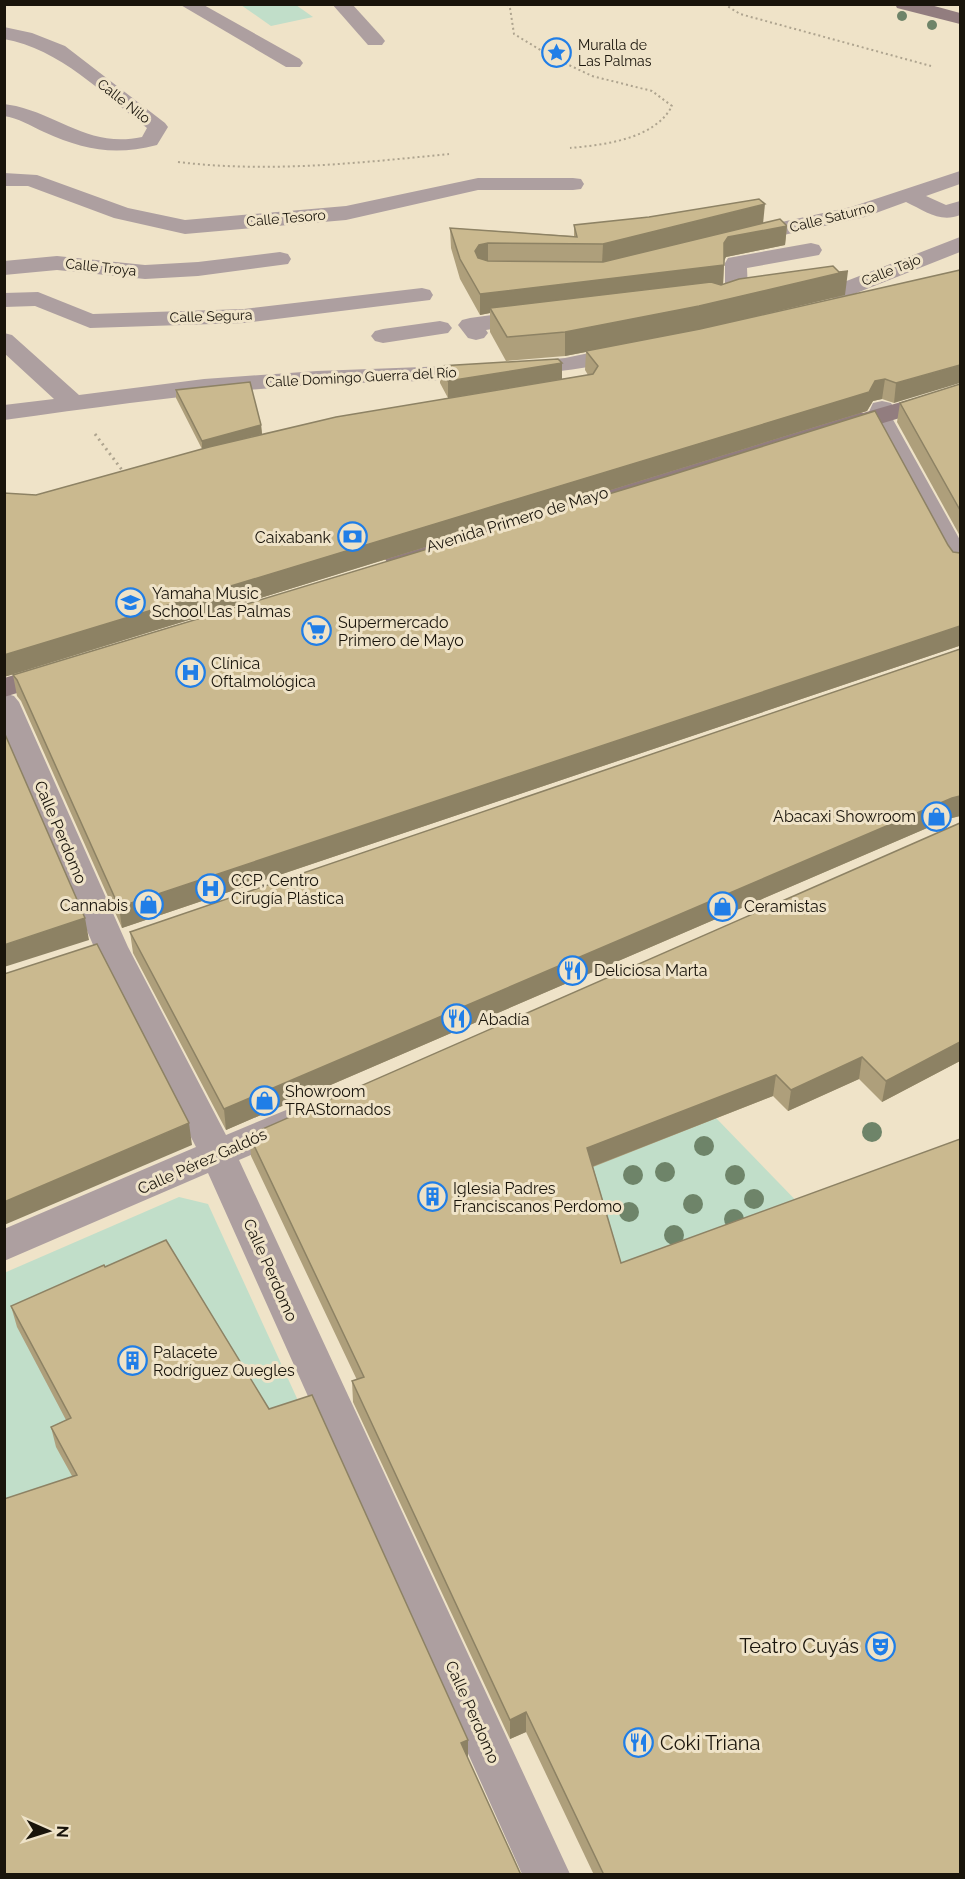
<svg xmlns="http://www.w3.org/2000/svg" width="965" height="1879" viewBox="0 0 965 1879" font-family="Raleway,sans-serif">
	<style>
		.green { fill: #c1dec9 }
		.lines { fill: none; stroke-linecap: round; stroke-linejoin: round }
		.path-far1 { stroke: #aea48f; stroke-width: 2; stroke-dasharray: 2 3; stroke-linecap: butt }
		.path { stroke: #aea48f; stroke-width: 3; stroke-dasharray: 2 4; stroke-linecap: butt }
		.street { fill: #ad9fa0; fill-rule: evenodd }
		.secondary { fill: #927d7f; fill-rule: evenodd }
		.tree { fill: #6e8469 }
		.wall { fill: #ae9f7b }
		.shaded-wall { fill: #8d8264 }
		.building { fill: #cab98f; stroke: #8d8264; stroke-width: 1.5 }
		.labels { text-anchor: middle; stroke-width: 6; stroke-linejoin: round; paint-order: stroke }
		.far-poi-label { font-size: 14px; fill: #19140b; stroke: #efe3c8; text-anchor: start }
		.far-street-label { font-size: 14px; fill: #19140b; stroke: #efe3c8 }
		.street-label { font-size: 16px; fill: #19140b; stroke: #efe3c8 }
		.poi-label { font-size: 16px; fill: #19140b; stroke: #efe3c8; text-anchor: start }
		.near-poi-label { font-size: 20px; fill: #19140b; stroke: #efe3c8; text-anchor: end }
	</style>
	<rect width="100%" height="100%" fill="#efe3c8"/>
	<g class="green">
		<polygon points="241,5 296,5 313,17 271,26"/>
		<polygon points="716,1118 809,1214 553,1309 586,1169"/>
		<polygon points="179,1197 208,1204 306,1418 5,1521 4,1273"/>
	</g>
	<g class="lines">
		<g class="path-far1">
			<path d="M507,4L510,8L514,34L552,57L592,76L652,91L672,106C655,139 604,145 570,148"/>
			<polyline points="724,4 740,14 931,66"/>
			<path d="M178,162C268,173 359,163 449,154"/>
		</g>
		<polyline class="path" points="95,434 125,474"/>
		<g class="street">
			<polygon points="179,4 202,4 300,59 303,63 300,67 286,67"/>
			<polygon points="332,4 352,4 382,37 385,41 382,45 368,45"/>
			<path d="M4,27L32,33L65,46L165,123L168,127L157,145C114,156 84,150 44,132C31,126 18,118 4,116V104L16,106C62,117 91,148 142,137L147,128C103,94 60,49 4,39Z"/>
			<path d="M960,171V184L926,196L946,205L960,201V215C940,223 925,211 906,202L865,217L743,244L735,242L732,237L735,232L851,207Z"/>
			<polygon points="4,173 37,175 128,208 185,220 346,206 478,178 573,178 581,179 584,184 581,189 573,190 478,190 346,220 185,234 114,218 28,186 4,186"/>
			<path d="M960,237V252L854,294L863,304L859,309C844,313 836,304 828,292L831,287Z"/>
			<polygon points="811,243 819,245 822,250 819,255 747,268 748,291 745,296 715,308 707,310 699,308 695,303 699,298 725,288 725,263 728,258"/>
			<polygon points="280,252 288,254 291,259 288,264 198,276 145,279 57,270 4,275 4,261 57,256 145,265 198,262"/>
			<polygon points="422,288 430,290 433,295 430,300 244,323 90,328 35,306 4,307 4,293 38,292 93,314 244,309"/>
			<polygon points="536,309 544,311 548,316 544,321 486,330 488,333 484,338 476,340 468,338 458,325 462,320 470,318"/>
			<polygon points="440,321 448,323 452,328 448,333 383,343 375,341 371,336 375,331 383,329"/>
			<path d="M4,333L12,335L79,395L204,379L317,371L502,364L565,358L628,345L636,347L640,352L636,357C531,383 424,379 316,385C211,391 108,406 4,420V405L54,399L4,353Z"/>
			<polygon points="882,401 891,403 894,408 891,416 960,540 960,572 950,570 946,564 867,416 873,403"/>
			<polygon points="4,693 14,696 19,702 128,947 226,1135 291,1108 304,1112 309,1122 304,1132 239,1160 570,1874 522,1874 208,1173 4,1261 4,1229 196,1147 94,947 4,737"/>
		</g>
		<g class="secondary">
			<polygon points="895,4 927,4 960,13 960,24 897,8"/>
			<polygon points="960,385 960,400 843,435 834,438 824,434 407,562 397,564 387,562 383,556 387,550 844,412 853,410 863,413"/>
			<polygon points="57,663 67,666 71,672 67,678 4,697 4,678"/>
		</g>
	</g>
	<g class="tree">
		<circle cx="902" cy="16" r="5"/>
		<circle cx="932" cy="25" r="5"/>
		<circle cx="872" cy="1132" r="10"/>
		<circle cx="704" cy="1146" r="10"/>
		<circle cx="665" cy="1172" r="10"/>
		<circle cx="633" cy="1175" r="10"/>
		<circle cx="735" cy="1175" r="10"/>
		<circle cx="754" cy="1199" r="10"/>
		<circle cx="693" cy="1204" r="10"/>
		<circle cx="629" cy="1212" r="10"/>
		<circle cx="734" cy="1219" r="10"/>
		<circle cx="674" cy="1235" r="10"/>
	</g>
	<g class="wall">
		<polygon points="763,223 787,226 785,245 726,257 724,260 723,284 845,295 728,323 960,270 894,403 882,399 873,401 867,411 4,677 4,493 36,495 202,449 176,398 176,390 261,425 262,434 230,442 448,398 440,383 440,366 562,363 562,379 588,375 585,370 586,352 565,356 506,361 490,332 490,313 480,315 460,279 451,248 450,228 574,236 574,225"/>
		<polygon points="960,384 960,536 897,422 900,403"/>
		<polygon points="948,545 953,552 960,553 960,647 959,646 122,928 21,701 17,696 13,675"/>
		<polygon points="960,649 960,816 948,819 226,1130 133,953 130,932"/>
		<polygon points="960,823 960,1061 882,1102 859,1079 788,1111 773,1096 593,1167 621,1263 960,1875 594,1875 526,1732 510,1739 353,1402 352,1381 357,1380 251,1156 249,1135"/>
		<polygon points="11,1306 468,1740 468,1758 72,1476 56,1447 51,1427 66,1420 17,1327"/>
	</g>
	<g class="shaded-wall">
		<polygon points="765,204 763,224 602,264 603,244"/>
		<polygon points="787,226 785,245 726,257 723,263 724,243 728,237"/>
		<polygon points="488,243 488,263 479,265 475,251 479,245"/>
		<polygon points="724,265 723,285 490,308 490,313 480,315 480,294"/>
		<polygon points="848,271 845,295 698,330 565,356 565,332"/>
		<polygon points="562,363 562,379 448,398 448,381"/>
		<polygon points="960,365 960,383 894,403 896,383"/>
		<polygon points="885,379 882,399 873,401 867,411 4,677 4,655 875,381"/>
		<polygon points="261,425 262,434 202,450 202,441"/>
		<polygon points="960,626 960,639 959,646 122,928 119,907"/>
		<polygon points="960,796 960,816 948,819 226,1130 224,1109 952,798"/>
		<polygon points="85,918 89,940 4,967 4,945"/>
		<polygon points="960,1042 960,1061 882,1102 886,1081"/>
		<polygon points="862,1057 859,1079 788,1111 791,1090"/>
		<polygon points="776,1075 773,1096 586,1169 587,1148"/>
		<polygon points="189,1123 192,1145 4,1225 4,1202"/>
		<polygon points="526,1712 526,1732 510,1739 510,1720"/>
		<polygon points="468,1740 468,1759 461,1743"/>
	</g>
	<g class="building">
		<polygon points="759,199 765,204 603,244 488,243 479,245 475,251 478,258 488,261 603,262 780,219 787,226 728,237 724,243 724,265 480,294 460,259 450,228 577,237 574,225 649,217"/>
		<polygon points="833,266 839,272 848,271 699,306 565,332 507,337 490,308 711,282 721,285 739,279"/>
		<polygon points="960,270 960,365 896,383 885,379 875,381 869,392 4,655 4,493 36,495 209,447 336,417 593,374 598,366 586,351 700,329"/>
		<polygon points="558,359 562,363 448,381 440,366"/>
		<polygon points="250,382 261,425 202,441 176,390"/>
		<polygon points="960,384 960,510 900,403"/>
		<polygon points="875,411 948,545 953,552 960,553 960,626 119,907 17,680 13,675 668,476"/>
		<polygon points="960,649 960,796 952,798 224,1109 130,932"/>
		<polygon points="4,732 85,918 4,945"/>
		<polygon points="960,823 960,1042 886,1081 862,1057 791,1090 776,1075 587,1148 621,1263 960,1139 960,1875 604,1875 526,1712 510,1720 352,1381 364,1377 249,1135"/>
		<polygon points="97,944 189,1123 4,1202 4,974"/>
		<polygon points="166,1240 269,1409 312,1395 468,1740 461,1743 521,1875 4,1875 4,1499 77,1475 51,1427 71,1418 11,1306 104,1265 105,1267"/>
	</g>
	<defs>
		<symbol id="sight-ring" viewBox="-11 -11 22 22"><circle r="9.5" fill="#efe3c8" stroke="#207ee7" stroke-width="1.5"/><path d="M0-6L1.8-2.2L6-1.7L2.9 1.2L3.7 5.4L0 3.3L-3.7 5.4L-2.9 1.2L-6-1.7L-1.8-2.2Z" fill="#207ee7"/></symbol>
		<symbol id="bank-ring" viewBox="-11 -11 22 22"><circle r="9.5" fill="#efe3c8" stroke="#207ee7" stroke-width="1.5"/><path d="M-6-4H6V4H-6ZM0-2.3a2.3 2.3 0 1 0 0 4.6a2.3 2.3 0 1 0 0-4.6Z" fill="#207ee7"/></symbol>
		<symbol id="university-ring" viewBox="-11 -11 22 22"><circle r="9.5" fill="#efe3c8" stroke="#207ee7" stroke-width="1.5"/><path d="M0-5L7-2L0 1L-7-2ZM-4 1L0 2.5L4 1V4Q0 6-4 4Z" fill="#207ee7"/></symbol>
		<symbol id="supermarket-ring" viewBox="-11 -11 22 22"><circle r="9.5" fill="#efe3c8" stroke="#207ee7" stroke-width="1.5"/><path d="M-6-5.5h2.5l.6 2H6L4.5 2H-2.5L-4.4-4H-6ZM-1.5 3.2a1.3 1.3 0 1 0 .1 0ZM3 3.2a1.3 1.3 0 1 0 .1 0Z" fill="#207ee7"/></symbol>
		<symbol id="hospital-ring" viewBox="-11 -11 22 22"><circle r="9.5" fill="#efe3c8" stroke="#207ee7" stroke-width="1.5"/><path d="M-5-5h3v3.5h4V-5h3V5h-3V1.5h-4V5h-3Z" fill="#207ee7"/></symbol>
		<symbol id="shop-ring" viewBox="-11 -11 22 22"><circle r="9.5" fill="#efe3c8" stroke="#207ee7" stroke-width="1.5"/><path d="M-5-2.5h2.3a2.7 3.5 0 0 1 5.4 0H5L5.5 6h-11ZM-1.5-2.5h3a1.5 2.3 0 0 0-3 0Z" fill="#207ee7"/></symbol>
		<symbol id="restaurant-ring" viewBox="-11 -11 22 22"><circle r="9.5" fill="#efe3c8" stroke="#207ee7" stroke-width="1.5"/><path d="M-5-6h1v4h1v-4h1v4h1v-4h1v5L-1.5 .5V6h-2V.5L-5-1ZM5-6V6H3V1.5H1.5Q1.5-4 5-6Z" fill="#207ee7"/></symbol>
		<symbol id="building-ring" viewBox="-11 -11 22 22"><circle r="9.5" fill="#efe3c8" stroke="#207ee7" stroke-width="1.5"/><path d="M-4-6H4V6H1V3H-1V6H-4ZM-2.5-4.3h1.7v1.8h-1.7ZM.8-4.3h1.7v1.8H.8ZM-2.5-1h1.7V.8h-1.7ZM.8-1h1.7V.8H.8Z" fill="#207ee7"/></symbol>
		<symbol id="theatre-ring" viewBox="-11 -11 22 22"><circle r="9.5" fill="#efe3c8" stroke="#207ee7" stroke-width="1.5"/><path d="M-5-5.5Q0-4 5-5.5V0Q5 5 0 6Q-5 5-5 0ZM-3.3-2.5H-1v1.5H-3.3ZM1-2.5H3.3v1.5H1ZM-2.8 1Q0 5.5 2.8 1Z" fill="#207ee7"/></symbol>
	</defs>
	<g fill-rule="evenodd">
		<use href="#sight-ring" x="540" y="36" width="33" height="33"/>
		<use href="#bank-ring" x="336" y="520" width="33" height="33"/>
		<use href="#university-ring" x="114" y="586" width="33" height="33"/>
		<use href="#supermarket-ring" x="300" y="614" width="33" height="33"/>
		<use href="#hospital-ring" x="174" y="656" width="33" height="33"/>
		<use href="#shop-ring" x="920" y="800" width="33" height="33"/>
		<use href="#hospital-ring" x="194" y="872" width="33" height="33"/>
		<use href="#shop-ring" x="132" y="888" width="33" height="33"/>
		<use href="#shop-ring" x="706" y="890" width="33" height="33"/>
		<use href="#restaurant-ring" x="556" y="954" width="33" height="33"/>
		<use href="#restaurant-ring" x="440" y="1002" width="33" height="33"/>
		<use href="#shop-ring" x="248" y="1084" width="33" height="33"/>
		<use href="#building-ring" x="416" y="1180" width="33" height="33"/>
		<use href="#building-ring" x="116" y="1344" width="33" height="33"/>
		<use href="#theatre-ring" x="864" y="1630" width="33" height="33"/>
		<use href="#restaurant-ring" x="622" y="1726" width="33" height="33"/>
	</g>
	<g class="labels">
		<g class="far-poi-label">
			<text x="578" y="50">Muralla de<tspan x="578" dy="16">Las Palmas</tspan></text>
		</g>
		<g class="far-street-label">
			<text transform="translate(124 101) rotate(38)" y="5">Calle Nilo</text>
			<text transform="translate(832 217) rotate(-14)" y="5">Calle Saturno</text>
			<text transform="translate(286 218) rotate(-5)" y="5">Calle Tesoro</text>
			<text transform="translate(101 267) rotate(6)" y="5">Calle Troya</text>
			<text transform="translate(891 270) rotate(-22)" y="5">Calle Tajo</text>
			<text transform="translate(211 316) rotate(-2)" y="5">Calle Segura</text>
			<text transform="translate(361 377) rotate(-3)" y="5">Calle Domingo Guerra del Río</text>
		</g>
		<g class="street-label">
			<text transform="translate(517 519) rotate(-17)" y="6">Avenida Primero de Mayo</text>
			<text transform="translate(61 832) rotate(67)" y="6">Calle Perdomo</text>
			<text transform="translate(202 1161) rotate(-24)" y="6">Calle Pérez Galdós</text>
			<text transform="translate(271 1270) rotate(66)" y="6">Calle Perdomo</text>
			<text transform="translate(473 1712) rotate(66)" y="6">Calle Perdomo</text>
		</g>
		<g class="poi-label">
			<text x="331" y="543" text-anchor="end">Caixabank</text>
			<text x="152" y="599">Yamaha Music<tspan x="152" dy="18">School Las Palmas</tspan></text>
			<text x="338" y="628">Supermercado<tspan x="338" dy="18">Primero de Mayo</tspan></text>
			<text x="211" y="669">Clínica<tspan x="211" dy="18">Oftalmológica</tspan></text>
			<text x="916" y="822" text-anchor="end">Abacaxi Showroom</text>
			<text x="231" y="886">CCP, Centro<tspan x="231" dy="18">Cirugía Plástica</tspan></text>
			<text x="128" y="911" text-anchor="end">Cannabis</text>
			<text x="744" y="912">Ceramistas</text>
			<text x="594" y="976">Deliciosa Marta</text>
			<text x="478" y="1025">Abadía</text>
			<text x="285" y="1097">Showroom<tspan x="285" dy="18">TRAStornados</tspan></text>
			<text x="453" y="1194">Iglesia Padres<tspan x="453" dy="18">Franciscanos Perdomo</tspan></text>
			<text x="153" y="1358">Palacete<tspan x="153" dy="18">Rodríguez Quegles</tspan></text>
		</g>
		<g class="near-poi-label">
			<text x="859" y="1653">Teatro Cuyás</text>
			<text x="660" y="1750" text-anchor="start">Coki Triana</text>
		</g>
	</g>
	<rect width="965" height="1879" fill="none" stroke="#19140b" stroke-width="12"/>
	<g transform="translate(48 1831) rotate(93)" stroke="#efe3c8" stroke-width="4.5" paint-order="stroke">
	<path d="M0-4.5L10 22L0 15L-10 22Z" fill="#19140b"/>
	<text y="-9" font-size="16" font-weight="bold" text-anchor="middle" fill="#19140b">N</text>
	</g>
</svg>
